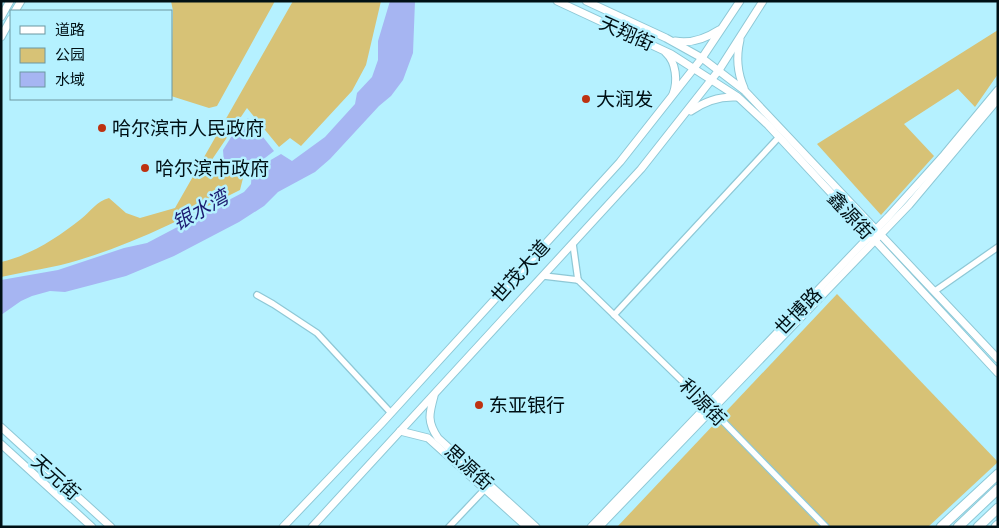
<svg xmlns="http://www.w3.org/2000/svg" width="999" height="528" viewBox="0 0 999 528" font-family="'Alegreya Sans','Noto Sans SC',sans-serif">
	<style>
		.green { fill: #d7c276 }
		.water { fill: #a6b5f2 }
		.lines { fill: none; stroke-linecap: round; stroke-linejoin: round }
		.minor-casing { stroke: #8ec8d6; stroke-width: 8 }
		.major-casing { stroke: #8ec8d6; stroke-width: 9 }
		.highway-casing { stroke: #8ec8d6; stroke-width: 11 }
		.minor { stroke: #fff; stroke-width: 5.5 }
		.major { stroke: #fff; stroke-width: 7 }
		.highway { stroke: #fff; stroke-width: 9 }
		.poi-dot { fill: #bd3211; stroke: #b5f1ff; stroke-width: 2 }
		.labels { text-anchor: middle; stroke-width: 5; stroke-linejoin: round; paint-order: stroke }
		.street-label { font-size: 19px; fill: #001015; stroke: #b5f1ff }
		.poi-label { font-size: 19px; fill: #001015; stroke: #b5f1ff; text-anchor: start }
		.water-label { font-size: 20px; font-style: italic; fill: #1c1b70; stroke: #b5f1ff }
	</style>
	<rect width="100%" height="100%" fill="#b5f1ff"/>
	<g class="green">
		<polygon points="171,1 275,1 217,106 209,108 171,96 173,11"/>
		<path d="M293,1H381L366,65L352,91L301,146L290,138L279,147L247,108L209,164L244,174L240,190C188,216 136,243 79,260C54,268 27,271 1,277V262C31,255 57,238 81,219C90,212 97,201 109,198L126,213L140,218L175,208Z"/>
		<polygon points="998,30 998,74 975,107 958,89 904,124 934,156 881,215 817,144"/>
		<polygon points="837,294 998,462 928,527 617,527"/>
	</g>
	<g class="water">
		<polygon points="390,1 415,1 413,53 403,80 391,96 379,106 330,159 315,172 278,192 264,206 239,222 174,256 126,276 65,292 50,291 32,296 21,301 1,315 1,280 58,270 124,248 147,243 244,192 251,184 252,171 281,154 292,161 325,137 355,104 357,93 372,77 378,60 378,41"/>
		<polygon points="248,118 274,151 248,171 224,163 223,150 238,126"/>
	</g>
	<g class="lines">
		<defs>
			<g id="minor">
				<polyline points="573,244 578,280"/>
				<polyline points="544,276 578,280"/>
				<polyline points="578,280 712,410 826,527"/>
				<polyline points="935,291 998,247"/>
				<polyline points="257,295 273,304 317,333 391,413"/>
				<polyline points="614,315 779,137"/>
				<polyline points="449,527 485,489"/>
			</g>
			<g id="major">
				<polyline points="557,1 671,54 738,97 768,125 998,373"/>
				<polyline points="586,1 666,38 702,58 745,91 998,359"/>
				<polyline points="15,11 21,1"/>
				<polyline points="1,17 10,1"/>
				<polyline points="1,37 11,19"/>
				<path d="M740,40C736,57 737,72 744,88"/>
				<path d="M675,41C691,44 705,39 719,30"/>
				<path d="M666,53C676,62 678,81 673,94"/>
				<path d="M691,111C705,101 719,96 737,97"/>
				<path d="M434,396C429,414 427,422 438,438L536,527"/>
				<polyline points="1,427 111,527"/>
				<polyline points="400,431 428,438 527,527"/>
				<polyline points="1,444 92,527"/>
				<polyline points="283,527 382,423 620,162 702,58 740,1"/>
				<polyline points="312,527 641,169 719,70 763,1"/>
				<polyline points="591,527 888,217 944,155 998,90"/>
				<polyline points="599,527 909,205 998,99"/>
			</g>
			<g id="highway">
				<polyline points="941,527 998,474"/>
				<polyline points="958,527 998,489"/>
				<polyline points="978,527 998,508"/>
				<polyline points="996,527 998,525"/>
			</g>
		</defs>
		<use href="#minor" class="minor-casing"/>
		<use href="#major" class="major-casing"/>
		<use href="#highway" class="highway-casing"/>
		<use href="#minor" class="minor"/>
		<use href="#major" class="major"/>
		<use href="#highway" class="highway"/>
	</g>
	<g class="poi-dot">
		<circle cx="586" cy="99" r="5"/>
		<circle cx="102" cy="128" r="5"/>
		<circle cx="145" cy="168" r="5"/>
		<circle cx="479" cy="405" r="5"/>
	</g>
	<g class="labels">
		<g class="street-label">
			<text transform="translate(627 33) rotate(24)" y="7">天翔街</text>
			<text transform="translate(851 215) rotate(47)" y="7">鑫源街</text>
			<text transform="translate(520 271) rotate(-48)" y="7">世茂大道</text>
			<text transform="translate(798 311) rotate(-46)" y="7">世博路</text>
			<text transform="translate(703 402) rotate(45)" y="7">利源街</text>
			<text transform="translate(469 467) rotate(42)" y="7">思源街</text>
			<text transform="translate(56 477) rotate(42)" y="7">天元街</text>
		</g>
		<g class="poi-label">
			<text x="596" y="106">大润发</text>
			<text x="112" y="135">哈尔滨市人民政府</text>
			<text x="155" y="175">哈尔滨市政府</text>
			<text x="489" y="412">东亚银行</text>
		</g>
		<g class="water-label">
			<text transform="translate(200 210) rotate(-29)" y="7">银水湾</text>
		</g>
	</g>
	<rect width="999" height="528" fill="none" stroke="#001015" stroke-width="5"/>
	<rect x="10" y="10" width="162" height="90" fill="#b5f1ff" stroke="#6d97a1"/>
	<rect x="20" y="26" width="25" height="8" fill="#ffffff" stroke="#6d97a1"/>
	<text x="55" y="35" font-size="15" fill="#001015">道路</text>
	<rect x="20" y="48" width="25" height="15" fill="#d7c276" stroke="#6d97a1"/>
	<text x="55" y="60" font-size="15" fill="#001015">公园</text>
	<rect x="20" y="72" width="25" height="15" fill="#a6b5f2" stroke="#6d97a1"/>
	<text x="55" y="85" font-size="15" fill="#001015">水域</text>
</svg>
